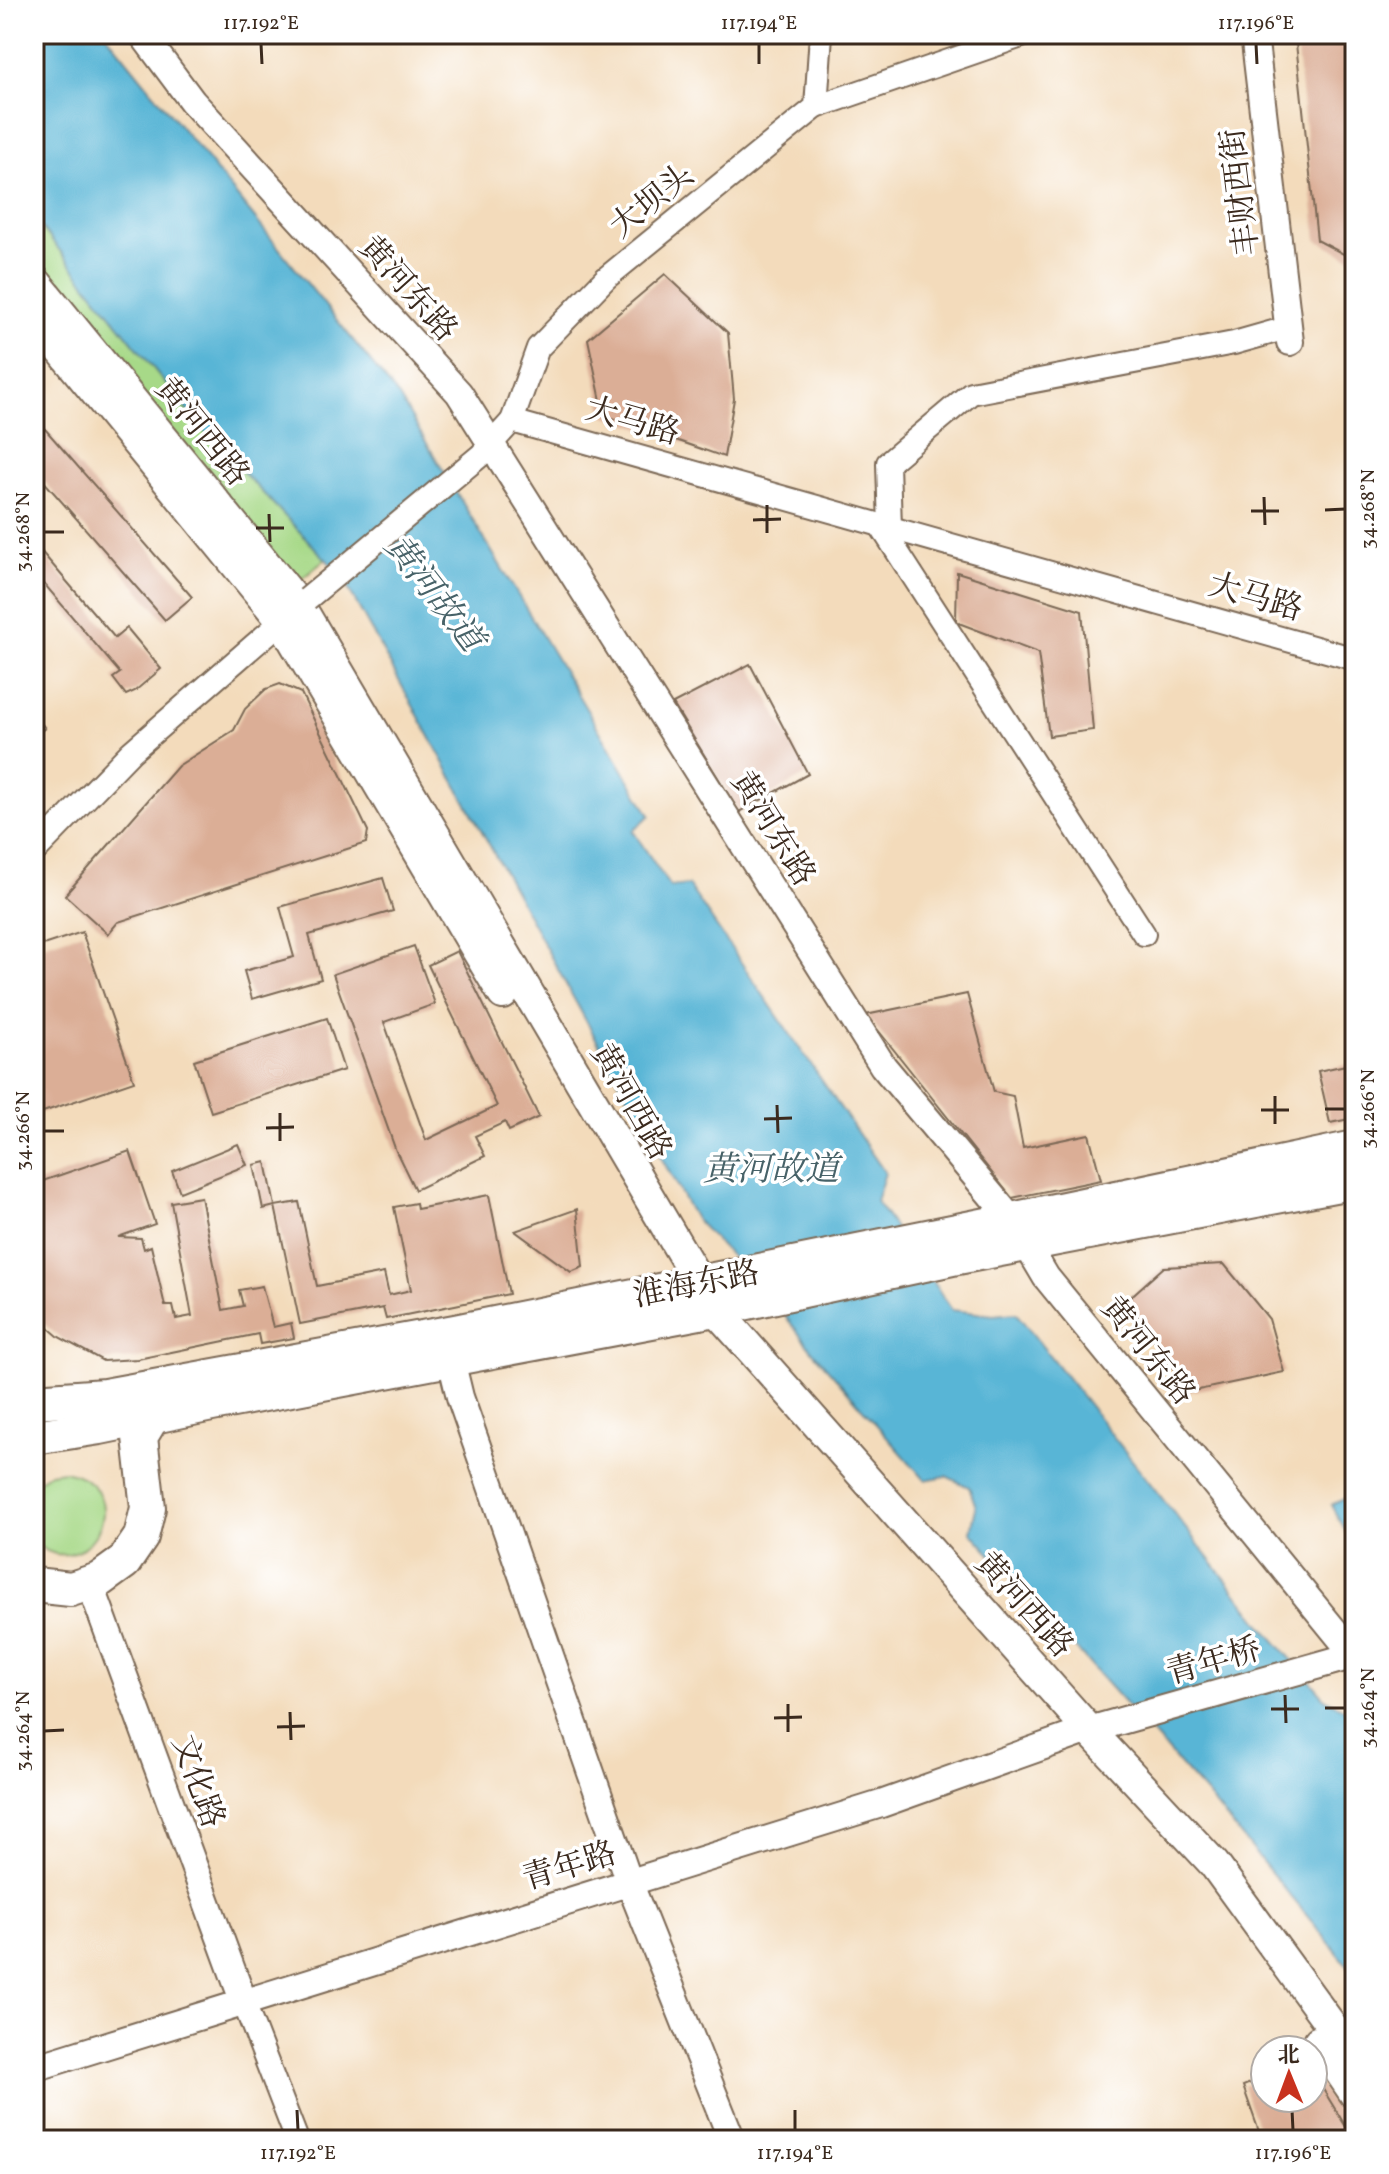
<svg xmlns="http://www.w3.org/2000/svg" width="1389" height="2174" viewBox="0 0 1389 2174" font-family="Vollkorn,'Noto Serif SC',serif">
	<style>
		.green { fill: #a7d988; stroke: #718253; stroke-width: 2 }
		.water { fill: #58b5d6; stroke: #4a707a; stroke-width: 2 }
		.building { fill: #dbae96 }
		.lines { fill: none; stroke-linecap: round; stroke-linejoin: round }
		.minor-casing { stroke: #7b6855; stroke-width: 26 }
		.tertiary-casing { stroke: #7b6855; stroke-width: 30 }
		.secondary-casing { stroke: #7b6855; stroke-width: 34 }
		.primary-casing { stroke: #7b6855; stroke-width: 38 }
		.minor { stroke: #fff; stroke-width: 22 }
		.tertiary { stroke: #fff; stroke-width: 26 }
		.secondary { stroke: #fff; stroke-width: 30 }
		.primary { stroke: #fff; stroke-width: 34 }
		.minor-bridge-casing { stroke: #7b6855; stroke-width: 26; stroke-linecap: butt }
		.minor-bridge { stroke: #fff; stroke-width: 22 }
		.ticks { fill: none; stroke: #3b2a1e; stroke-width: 3 }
		.labels { text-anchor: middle; stroke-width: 7; stroke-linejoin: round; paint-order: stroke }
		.street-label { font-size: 32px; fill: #3b2a1e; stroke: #fff }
		.water-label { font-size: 34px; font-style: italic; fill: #476268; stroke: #fff }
		.neatline { fill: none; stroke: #3b2a1e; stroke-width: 3 }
		.ticks-label { font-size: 20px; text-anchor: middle; fill: #3b2a1e }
	</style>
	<rect width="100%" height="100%" fill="#fff"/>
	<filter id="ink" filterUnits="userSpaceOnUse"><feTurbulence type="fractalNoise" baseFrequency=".0125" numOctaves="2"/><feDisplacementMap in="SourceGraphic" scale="16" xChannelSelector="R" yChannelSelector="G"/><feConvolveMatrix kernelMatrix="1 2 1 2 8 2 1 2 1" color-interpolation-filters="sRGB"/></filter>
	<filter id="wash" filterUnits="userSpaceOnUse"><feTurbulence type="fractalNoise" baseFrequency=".006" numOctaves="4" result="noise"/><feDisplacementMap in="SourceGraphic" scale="32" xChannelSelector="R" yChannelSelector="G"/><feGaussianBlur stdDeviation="1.8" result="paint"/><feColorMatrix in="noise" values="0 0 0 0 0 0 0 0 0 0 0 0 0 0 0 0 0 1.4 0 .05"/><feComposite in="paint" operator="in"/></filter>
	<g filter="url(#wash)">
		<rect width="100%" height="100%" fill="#f3dbbb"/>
		<g class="green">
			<polygon points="34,218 201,428 326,559 294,585 34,267"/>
			<path d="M64,1471C144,1489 84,1589 34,1542V1483L50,1473Z"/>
		</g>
		<g class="water">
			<polygon points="34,34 106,34 399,397 650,815 633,831 670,887 688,885 885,1173 876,1201 952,1310 993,1315 1016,1313 1265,1629 1326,1699 1355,1715 1355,1974 1208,1796 971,1532 976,1507 969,1487 946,1476 925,1480 815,1354 771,1298 695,1219 341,575 201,428 34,218"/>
			<polygon points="1355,1494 1355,1549 1331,1505"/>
		</g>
		<g id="blocks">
			<g class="building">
				<polygon points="1295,34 1355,34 1355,260 1317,240"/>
				<polygon points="665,274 728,333 734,399 724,457 604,415 588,339"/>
				<polygon points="34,386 42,396 34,407"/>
				<polygon points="45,429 192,597 165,620 34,470 34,438"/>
				<polygon points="34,543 115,638 127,628 161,669 135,691 126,695 113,678 120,673 34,572"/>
				<polygon points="957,572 1082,611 1093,730 1049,736 1038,653 956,622"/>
				<polygon points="750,664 808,774 739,812 673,704"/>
				<polygon points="280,684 301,693 368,831 366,843 118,922 108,934 65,895 178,766 234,730 245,709 266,689"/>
				<polygon points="34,714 45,728 34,736"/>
				<polygon points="383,878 393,911 309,935 321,979 252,999 244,971 294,957 280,907"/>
				<polygon points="82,932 134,1081 34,1115 34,948"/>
				<polygon points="414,946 435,1004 384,1022 426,1140 497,1106 428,965 457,951 539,1117 509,1131 505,1122 475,1136 485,1156 415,1190 396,1151 333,974"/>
				<polygon points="967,994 994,1092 1013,1096 1023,1148 1089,1134 1101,1180 1012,1198 866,1015"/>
				<polygon points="327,1018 344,1070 211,1112 194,1060"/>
				<polygon points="1355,1063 1355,1095 1349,1097 1354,1118 1330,1123 1318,1071"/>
				<polygon points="238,1144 247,1165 180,1192 172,1171"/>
				<polygon points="130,1151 155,1224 118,1237 141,1238 144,1249 151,1246 165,1306 173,1306 176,1319 192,1316 171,1202 201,1197 223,1310 243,1306 239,1290 262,1286 273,1327 291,1323 294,1338 260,1344 258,1334 138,1359 103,1361 59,1337 36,1317 34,1307 34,1184"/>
				<polygon points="266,1162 275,1206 263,1209 254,1165"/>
				<polygon points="489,1195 509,1294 386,1319 383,1308 300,1324 275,1206 299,1202 317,1286 384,1273 389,1295 411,1290 394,1207 416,1203 417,1209"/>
				<polygon points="577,1209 583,1267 571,1272 515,1231"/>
				<polygon points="1224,1264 1269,1319 1284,1372 1189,1392 1127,1300 1164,1267"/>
				<polygon points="1313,2073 1354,2140 1262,2140 1243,2086 1265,2077 1265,2098 1313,2098"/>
			</g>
		</g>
	</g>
	<g filter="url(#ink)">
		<use href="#blocks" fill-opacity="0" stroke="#7b6855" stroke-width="2"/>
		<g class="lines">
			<defs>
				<g id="minor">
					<polyline points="816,107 1027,34"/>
					<polyline points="512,421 538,348 606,278 816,107 821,34"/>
					<polyline points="481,455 512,421 1355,659"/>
					<polyline points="880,525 1144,934"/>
					<polyline points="890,528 888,463 971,393 1234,343 1287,328"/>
					<polyline points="34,852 131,752 282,621"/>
					<polyline points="244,2003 297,2140"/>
				</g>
				<g id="tertiary">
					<polyline points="142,34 192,101 459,393 883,1066 1012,1220 1046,1277 1355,1656"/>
					<polyline points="1254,34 1290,342"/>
					<polyline points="451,1360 460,1397 629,1882 732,2140"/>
					<polyline points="90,1583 244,2003"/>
					<polyline points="34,2068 881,1804 1089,1730 1355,1655"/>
				</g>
				<g id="secondary">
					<polyline points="34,280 299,605 715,1309 1089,1730 1214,1864 1355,2058"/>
					<polyline points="34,317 282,621 503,994"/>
					<polyline points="1319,2041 1355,2094"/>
				</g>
				<g id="primary">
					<polyline points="34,1401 105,1396 455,1332 1012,1220 1355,1148"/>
					<polyline points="34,1437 100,1427 212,1404 715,1309 953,1258 1355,1181"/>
					<polyline points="34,1585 71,1589 99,1580 124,1562 141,1537 148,1508 140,1437 152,1417"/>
				</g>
			</defs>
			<use href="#minor" class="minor-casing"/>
			<use href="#tertiary" class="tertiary-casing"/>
			<use href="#secondary" class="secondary-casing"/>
			<use href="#primary" class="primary-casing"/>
			<use href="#minor" class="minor"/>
			<use href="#tertiary" class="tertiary"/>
			<use href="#secondary" class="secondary"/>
			<use href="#primary" class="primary"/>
			<defs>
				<polyline id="minor-bridge" points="307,599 481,455"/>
			</defs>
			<use href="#minor-bridge" class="minor-bridge-casing"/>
			<use href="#minor-bridge" class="minor-bridge"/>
		</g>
	</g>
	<path class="ticks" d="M261,44L262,64M759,44V64M1256,44L1257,64M1264,497L1265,525M767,505V533M1325,510L1345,509M1251,511H1279M269,514L270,542M753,520L781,519M256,528H284M44,532H64M1275,1096V1124M777,1105L778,1133M1325,1109H1345M1261,1110H1289M280,1113V1141M764,1119L792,1118M266,1128L294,1127M44,1131H64M1285,1695L1286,1723M788,1704V1732M1325,1708H1345M1271,1709H1299M290,1712L291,1740M774,1718L802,1717M277,1727L305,1726M44,1731L64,1730M297,2110L298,2130M795,2110V2130M1292,2110L1293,2130"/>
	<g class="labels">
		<g class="street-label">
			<text transform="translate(1239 192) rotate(-97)" y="11">丰财西街</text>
			<text transform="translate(651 200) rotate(-39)" y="11">大坝头</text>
			<text transform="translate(409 288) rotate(48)" y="11">黄河东路</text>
			<text transform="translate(633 420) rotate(16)" y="11">大马路</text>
			<text transform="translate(203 431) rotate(51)" y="11">黄河西路</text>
			<text transform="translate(1256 596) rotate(16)" y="11">大马路</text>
			<text transform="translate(774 828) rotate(58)" y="11">黄河东路</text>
			<text transform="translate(632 1101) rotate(60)" y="11">黄河西路</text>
			<text transform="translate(696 1283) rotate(-11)" y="11">淮海东路</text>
			<text transform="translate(1149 1350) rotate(51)" y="11">黄河东路</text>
			<text transform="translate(1025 1604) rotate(48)" y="11">黄河西路</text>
			<text transform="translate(1213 1660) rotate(-16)" y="11">青年桥</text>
			<text transform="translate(199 1781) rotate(70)" y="11">文化路</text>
			<text transform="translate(569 1865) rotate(-17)" y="11">青年路</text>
		</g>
		<g class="water-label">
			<text transform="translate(435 592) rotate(52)" y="12">黄河故道</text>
			<text x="771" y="1180">黄河故道</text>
		</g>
	</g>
	<rect width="1389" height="2174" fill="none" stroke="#fff" stroke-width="88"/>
	<g transform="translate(1289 2074) rotate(359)"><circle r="38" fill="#ffffff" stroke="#b1aaa5" stroke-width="2"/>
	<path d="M0-6L14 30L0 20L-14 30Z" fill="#c8321e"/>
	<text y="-12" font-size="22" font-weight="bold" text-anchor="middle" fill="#3b2a1e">北</text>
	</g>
	<rect x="44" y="44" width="1301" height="2086" class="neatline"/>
	<g class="ticks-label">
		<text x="261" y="29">117.192°E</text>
		<text x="759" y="29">117.194°E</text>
		<text x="1256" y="29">117.196°E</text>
		<text transform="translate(1367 509) rotate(-90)" y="7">34.268°N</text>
		<text transform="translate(22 532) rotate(-90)" y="7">34.268°N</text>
		<text transform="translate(1367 1109) rotate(-90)" y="7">34.266°N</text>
		<text transform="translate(22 1131) rotate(-90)" y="7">34.266°N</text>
		<text transform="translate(1367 1708) rotate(-90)" y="7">34.264°N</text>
		<text transform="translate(22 1731) rotate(-90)" y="7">34.264°N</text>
		<text x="298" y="2159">117.192°E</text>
		<text x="795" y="2159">117.194°E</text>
		<text x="1293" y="2159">117.196°E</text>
	</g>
</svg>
